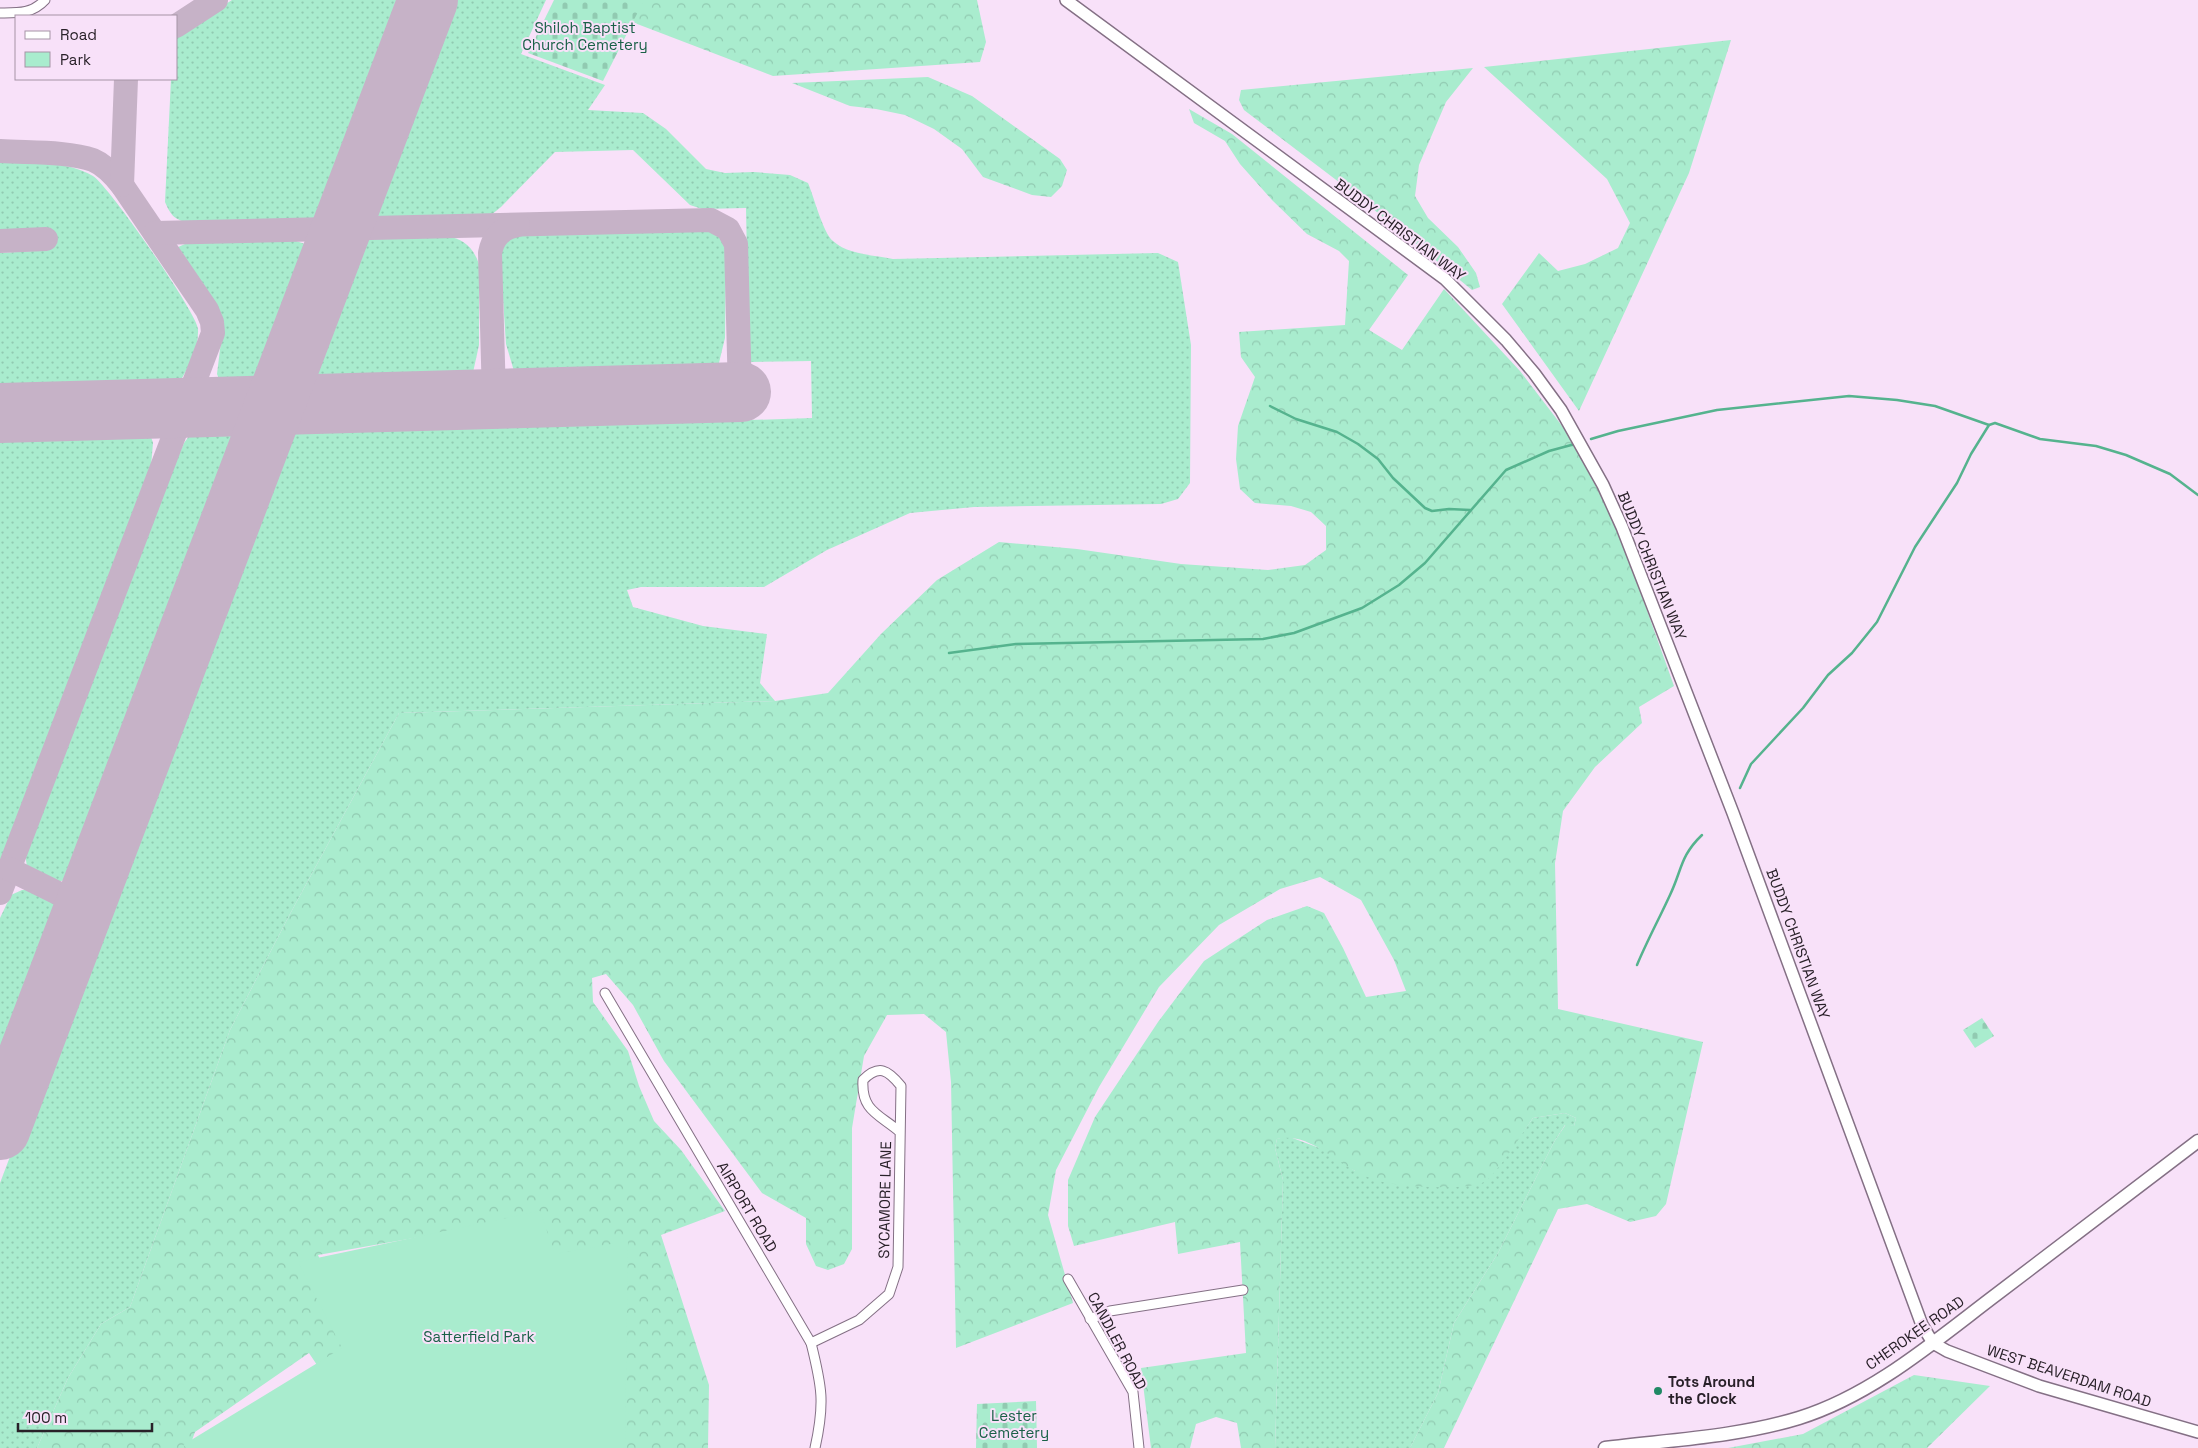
<svg xmlns="http://www.w3.org/2000/svg" width="2198" height="1448" viewBox="0 0 2198 1448" font-family="'Space Grotesk',sans-serif">
	<style>
		.grass { fill: url(#grass-dots) }
		.forest { fill: url(#forest-crowns) }
		.cemetery { fill: url(#cemetery-stones) }
		.green { fill: #a9ecce }
		.lines { fill: none; stroke-linecap: round; stroke-linejoin: round }
		.stream { stroke: #55b38e; stroke-width: 2.5 }
		.taxiway { stroke: #c6b2c7; stroke-width: 24 }
		.runway { stroke: #c6b2c7; stroke-width: 60 }
		.minor-casing { stroke: #847085; stroke-width: 11 }
		.tertiary-casing { stroke: #847085; stroke-width: 14 }
		.secondary-casing { stroke: #847085; stroke-width: 15 }
		.minor { stroke: #fff; stroke-width: 9 }
		.tertiary { stroke: #fff; stroke-width: 11 }
		.secondary { stroke: #fff; stroke-width: 12 }
		.poi-dot { fill: #208965; stroke: #f8e1f9; stroke-width: 2 }
		.labels { text-anchor: middle; stroke-width: 4; stroke-linejoin: round; paint-order: stroke }
		.park-label { font-size: 15px; fill: #196147; stroke: #f8e1f9 }
		.street-label { font-size: 15px; fill: #292129; stroke: #f8e1f9 }
		.poi-label { font-size: 15px; font-weight: bold; fill: #292129; stroke: #f8e1f9; text-anchor: start }
	</style>
	<defs>
		<pattern id="grass-dots" width="8" height="8" patternUnits="userSpaceOnUse" patternTransform="scale(1.25)"><rect width="8" height="8" fill="#a9ecce"/><path d="M2 2h.1M6 6h.1" fill="none" stroke="#91cab1" stroke-width="1.8" stroke-linecap="round"/></pattern>
		<pattern id="forest-crowns" width="20" height="18" patternUnits="userSpaceOnUse" patternTransform="scale(1.25)"><rect width="20" height="18" fill="#a9ecce"/><path d="M2 6a3 3 0 1 1 6 0M12 15a3 3 0 1 1 6 0" fill="none" stroke="#91cab1"/></pattern>
		<pattern id="cemetery-stones" width="16" height="16" patternUnits="userSpaceOnUse" patternTransform="scale(1.25)"><rect width="16" height="16" fill="#a9ecce"/><path d="M2 7V4a2 2 0 0 1 4 0v3zM10 15v-3a2 2 0 0 1 4 0v3z" fill="#91cab1"/></pattern>
	</defs>
	<rect width="100%" height="100%" fill="#f8e1f9"/>
	<g class="grass">
		<path d="M232,0H407L326,213L321,219L190,223C175,220 171,216 165,202L171,79H176V36Z"/>
		<path d="M449,0H546L521,54L605,85L588,110L643,113L666,129L706,169L725,173L754,172L790,175L808,183C814,197 823,233 833,241C848,255 875,255 893,259L1158,253L1178,262L1191,345L1190,483L1178,499L1161,504L974,507L910,513L827,550L764,587H641L627,590L633,607L703,626L767,634L760,683L775,701L399,713L290,914L230,1030L130,1307L101,1324L68,1378L37,1448H0V1183L287,426L750,412L751,420L812,418L811,361L749,362L746,208L702,209L690,205L633,150L555,152L501,207L491,215L377,219L368,214Z"/>
		<path d="M0,161C29,164 67,160 93,176C108,185 197,313 198,329C199,351 187,370 176,388L0,393V253L50,250L47,228L0,231Z"/>
		<path d="M706,229C719,231 724,238 726,251L725,338L717,371L516,378L506,344L500,253L505,242L518,235Z"/>
		<path d="M445,236C463,238 473,247 479,264V345L472,377L468,379L303,384L358,240Z"/>
		<polygon points="296,241 305,244 311,251 258,385 222,386 217,374 223,325 219,310 176,248 185,244 194,243"/>
		<path d="M195,428H242L77,870C65,889 40,882 27,867L25,853L162,493L184,443Z"/>
		<polygon points="149,430 153,443 151,466 132,525 0,873 0,434"/>
		<path d="M22,890C41,890 59,898 58,919L0,1073V918L11,895Z"/>
		<polygon points="1565,1113 1576,1118 1574,1126 1565,1125 1554,1142 1498,1253 1454,1323 1438,1393 1410,1448 1275,1448 1283,1180 1275,1148 1277,1139 1287,1136 1325,1150 1355,1171 1498,1167 1533,1118"/>
	</g>
	<g class="forest">
		<polygon points="641,0 977,0 986,42 980,62 773,76 632,22"/>
		<polygon points="1731,40 1689,173 1579,411 1502,304 1539,253 1558,271 1585,264 1618,248 1630,223 1607,179 1484,67"/>
		<polygon points="1473,68 1446,102 1419,165 1415,196 1428,218 1458,247 1476,273 1480,287 1472,290 1356,195 1244,110 1239,100 1241,90"/>
		<polygon points="928,77 972,96 1060,159 1067,170 1062,186 1051,197 1032,195 983,177 962,149 934,129 905,115 876,109 850,106 792,83"/>
		<path d="M1189,109L1232,134L1408,275L1369,330L1402,350L1444,289L1520,371L1569,435L1610,507L1674,686L1639,707L1642,723L1595,767L1563,811L1555,863L1558,1009L1703,1042L1666,1204L1656,1216L1630,1222L1587,1204L1558,1209L1444,1448H1410L1438,1393L1454,1323L1498,1253L1554,1142L1566,1124L1574,1126L1576,1118L1565,1113L1533,1118C1523,1132 1495,1178 1482,1183C1463,1190 1407,1187 1387,1183C1377,1181 1364,1176 1355,1171C1331,1158 1306,1132 1277,1139L1275,1148L1283,1180L1275,1448H1241L1237,1423L1216,1417L1196,1424L1190,1448H1151L1141,1368L1246,1353L1240,1242L1178,1254L1175,1222L1074,1246L1068,1226V1180L1095,1117L1158,1022L1204,961L1267,920L1307,906L1324,913L1343,948L1366,997L1406,991L1394,960L1361,900L1320,877L1280,889L1219,925L1159,987L1099,1087L1056,1170L1048,1215L1073,1303L956,1348L951,1082L946,1032L924,1014L887,1015L864,1056L852,1128V1249L844,1264L828,1270L816,1266L806,1244V1218L762,1193L664,1061L633,1005L606,974L592,978L593,1002L628,1051L639,1086L654,1121L681,1150L725,1211L661,1235L709,1385L708,1448H612L556,1261L538,1216L318,1255L355,1340L319,1368L309,1353L195,1432L191,1443L195,1448H37L68,1378L101,1324L130,1307L230,1030L290,914L399,713L775,701L828,693L881,634L937,580L999,542L1077,549L1181,564L1268,570L1305,565L1326,550V526L1311,512L1291,506L1255,503L1240,489L1236,459L1238,426L1255,377L1241,357L1239,332L1345,325L1349,261L1339,251L1307,234L1272,200L1240,164L1225,141L1194,123Z"/>
		<polygon points="1914,1375 1990,1386 1927,1448 1728,1448 1803,1434"/>
	</g>
	<g class="cemetery">
		<polygon points="554,0 644,0 603,81 528,53"/>
		<polygon points="1982,1018 1994,1036 1975,1048 1963,1030"/>
		<polygon points="1036,1401 1037,1448 976,1448 977,1404"/>
	</g>
	<polygon class="green" points="540,1211 555,1254 628,1241 625,1448 187,1448 183,1445 342,1348 298,1262"/>
	<g class="lines">
		<g class="stream">
			<polyline points="1270,406 1296,419 1337,432 1358,444 1378,459 1393,478 1425,508 1432,511 1449,509 1470,510"/>
			<polyline points="1591,439 1618,431 1717,410 1849,396 1897,400 1935,406 1989,425 1995,423 2040,439 2096,446 2126,455 2170,474 2198,495"/>
			<polyline points="949,653 1016,644 1263,639 1294,633 1362,608 1399,585 1425,563 1506,470 1549,451 1575,444"/>
			<polyline points="1740,788 1751,764 1803,708 1828,675 1852,653 1877,622 1915,547 1957,483 1971,454 1989,425"/>
			<path d="M1637,965C1647,941 1659,919 1670,895C1682,870 1680,856 1702,835"/>
		</g>
		<g class="taxiway">
			<polyline points="176,26 216,0"/>
			<path d="M0,151C28,153 67,151 93,160C105,165 114,175 122,185L207,310L212,322L213,333L0,893"/>
			<polyline points="122,185 126,79"/>
			<polyline points="155,233 711,220 728,229 736,244 740,392"/>
			<polyline points="0,241 46,239"/>
			<path d="M494,398L490,253C493,237 502,228 518,225"/>
			<polyline points="9,869 84,906"/>
		</g>
		<g class="runway">
			<polyline points="0,413 741,392"/>
			<polyline points="0,1130 428,0"/>
		</g>
		<defs>
			<g id="minor">
				<path d="M0,13C18,13 32,14 45,0"/>
				<path d="M605,993L811,1343C822,1387 825,1403 815,1448"/>
				<polyline points="1068,1279 1133,1392 1139,1448"/>
				<polyline points="1090,1319 1110,1311 1243,1290"/>
				<path d="M811,1343L859,1320L889,1294L898,1267L901,1086C888,1070 879,1064 863,1080C861,1111 879,1114 900,1132"/>
			</g>
			<polyline id="tertiary" points="1066,0 1445,279 1506,340 1534,373 1561,410 1603,485 1622,527 1733,813 1922,1325 1933,1343 1947,1351 1989,1367 2039,1386 2198,1432"/>
			<path id="secondary" d="M1605,1448C1669,1440 1737,1437 1799,1418C1873,1395 1936,1340 1997,1294C2064,1243 2131,1192 2198,1141"/>
		</defs>
		<use href="#minor" class="minor-casing"/>
		<use href="#tertiary" class="tertiary-casing"/>
		<use href="#secondary" class="secondary-casing"/>
		<use href="#minor" class="minor"/>
		<use href="#tertiary" class="tertiary"/>
		<use href="#secondary" class="secondary"/>
	</g>
	<circle class="poi-dot" cx="1658" cy="1391" r="5"/>
	<g class="labels">
		<g class="park-label">
			<text x="585" y="33">Shiloh Baptist<tspan x="585" dy="17">Church Cemetery</tspan></text>
			<text x="479" y="1342">Satterfield Park</text>
			<text x="1014" y="1421">Lester<tspan x="1014" dy="17">Cemetery</tspan></text>
		</g>
		<g class="street-label">
			<text transform="translate(1400 230) rotate(37)" y="5">BUDDY CHRISTIAN WAY</text>
			<text transform="translate(1652 566) rotate(68)" y="5">BUDDY CHRISTIAN WAY</text>
			<text transform="translate(1798 944) rotate(70)" y="5">BUDDY CHRISTIAN WAY</text>
			<text transform="translate(885 1200) rotate(-89)" y="5">SYCAMORE LANE</text>
			<text transform="translate(747 1207) rotate(59)" y="5">AIRPORT ROAD</text>
			<text transform="translate(1915 1333) rotate(-35)" y="5">CHEROKEE ROAD</text>
			<text transform="translate(1117 1341) rotate(62)" y="5">CANDLER ROAD</text>
			<text transform="translate(2069 1376) rotate(18)" y="5">WEST BEAVERDAM ROAD</text>
		</g>
		<g class="poi-label">
			<text x="1668" y="1387">Tots Around<tspan x="1668" dy="17">the Clock</tspan></text>
		</g>
	</g>
	<rect x="15" y="15" width="162" height="65" fill="#f8e1f9" stroke="#a594a6"/>
	<rect x="25" y="31" width="25" height="8" fill="#ffffff" stroke="#a594a6"/>
	<text x="60" y="40" font-size="15" fill="#292129">Road</text>
	<rect x="25" y="52" width="25" height="15" fill="#a9ecce" stroke="#a594a6"/>
	<text x="60" y="65" font-size="15" fill="#292129">Park</text>
	<path d="M18 1423v8h134v-8" fill="none" stroke="#292129" stroke-width="2.5"/>
	<text x="25" y="1423" font-size="15" fill="#292129" stroke="#f8e1f9" stroke-width="4" paint-order="stroke">100 m</text>
</svg>
